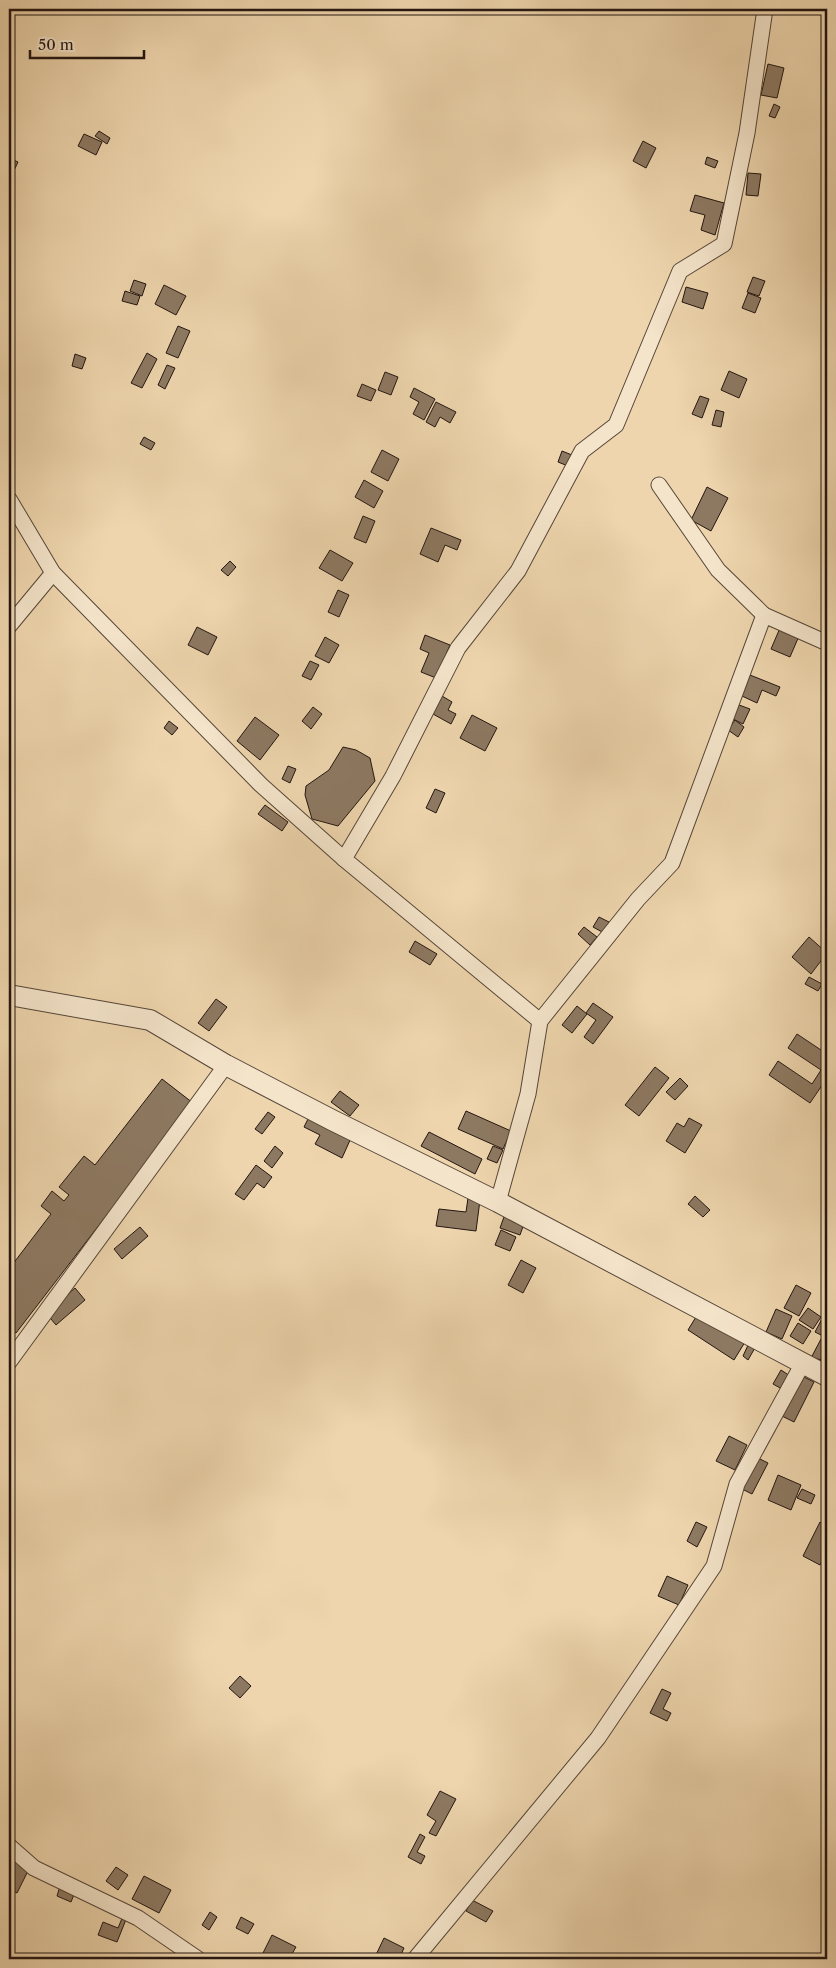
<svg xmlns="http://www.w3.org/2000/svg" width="836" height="1968" viewBox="0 0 836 1968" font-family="'Libre Caslon Text',serif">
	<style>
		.building { fill: #8d7962; stroke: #231611 }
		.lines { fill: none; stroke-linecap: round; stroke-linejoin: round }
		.minor-casing { stroke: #564638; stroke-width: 17 }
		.tertiary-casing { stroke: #564638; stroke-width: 22 }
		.minor { stroke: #f4e4ca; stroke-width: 15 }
		.tertiary { stroke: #f4e4ca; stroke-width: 20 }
	</style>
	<rect width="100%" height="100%" fill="#eed5ad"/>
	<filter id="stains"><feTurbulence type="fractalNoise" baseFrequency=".004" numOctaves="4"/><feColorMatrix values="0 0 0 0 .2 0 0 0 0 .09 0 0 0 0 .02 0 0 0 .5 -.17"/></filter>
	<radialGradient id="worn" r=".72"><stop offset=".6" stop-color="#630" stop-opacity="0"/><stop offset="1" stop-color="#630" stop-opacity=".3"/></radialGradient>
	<g class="building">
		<polygon points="768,64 784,68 777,98 761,95"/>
		<polygon points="774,104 780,107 775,118 769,116"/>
		<polygon points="99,131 110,138 107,144 95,136"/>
		<polygon points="84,134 102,142 96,155 78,146"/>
		<polygon points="643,141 656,148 646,168 633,161"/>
		<polygon points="707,157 718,161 715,168 705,164"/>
		<polygon points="9,158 18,162 9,181"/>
		<polygon points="748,173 761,174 758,196 746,195"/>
		<polygon points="695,195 724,203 715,235 701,230 705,215 690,211"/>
		<polygon points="753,277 765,281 759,296 747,292"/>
		<polygon points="134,280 146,284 142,296 130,291"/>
		<polygon points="164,285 186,296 176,315 155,304"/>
		<polygon points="686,287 708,293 703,309 682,302"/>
		<polygon points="125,291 140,296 137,305 122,301"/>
		<polygon points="748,293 761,298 755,313 742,308"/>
		<polygon points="178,326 190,331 178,358 166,353"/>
		<polygon points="147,353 157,359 142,388 131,383"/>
		<polygon points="75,354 86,358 82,369 72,366"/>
		<polygon points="167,365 175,368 165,389 158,385"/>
		<polygon points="729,371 747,379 739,398 721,390"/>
		<polygon points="385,372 398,377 391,395 378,390"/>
		<polygon points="362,384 376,390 371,401 357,396"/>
		<polygon points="414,388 435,399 424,420 413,414 419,402 410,397"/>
		<polygon points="700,396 709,399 702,418 692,414"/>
		<polygon points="436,402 456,412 450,423 440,417 435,427 426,422"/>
		<polygon points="716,410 724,412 721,427 712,425"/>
		<polygon points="144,437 155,443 151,450 140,444"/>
		<polygon points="382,450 399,459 388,481 371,472"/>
		<polygon points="562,451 572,455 568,466 558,462"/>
		<polygon points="364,480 383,491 374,508 355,497"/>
		<polygon points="707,487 728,498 711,531 691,520"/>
		<polygon points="363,516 375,521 366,543 354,538"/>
		<polygon points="431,528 461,540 457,550 445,545 438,562 420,554"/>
		<polygon points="330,550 353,563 342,581 319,568"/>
		<polygon points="230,561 236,567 228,576 221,570"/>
		<polygon points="338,590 349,595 339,617 328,612"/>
		<polygon points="197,627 217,637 208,655 188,645"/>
		<polygon points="780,628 799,636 790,657 771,649"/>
		<polygon points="425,635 450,645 436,678 421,672 429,653 420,649"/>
		<polygon points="325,637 339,645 329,663 315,656"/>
		<polygon points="310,661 319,665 311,680 302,676"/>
		<polygon points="750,675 780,687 776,696 762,690 757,703 742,696"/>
		<polygon points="442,696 452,702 448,710 456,714 451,724 433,714"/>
		<polygon points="739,705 750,709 743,724 733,719"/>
		<polygon points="313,707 322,714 311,729 302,721"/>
		<polygon points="472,715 497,728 485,751 460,738"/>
		<polygon points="255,717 279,735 260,760 237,741"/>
		<polygon points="735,720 744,727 738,737 728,730"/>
		<polygon points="169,721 178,728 172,735 164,728"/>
		<polygon points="343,747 356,750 370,758 375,781 338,826 312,819 305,795 306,786 329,770"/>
		<polygon points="288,766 296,769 290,783 282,779"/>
		<polygon points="435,789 445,793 436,813 426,808"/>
		<polygon points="265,805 288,822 282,831 258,814"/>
		<polygon points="599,917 609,922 604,933 593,927"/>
		<polygon points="584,927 597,937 590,945 578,934"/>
		<polygon points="809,937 827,953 811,974 792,957"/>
		<polygon points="415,941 437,954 430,965 409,952"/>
		<polygon points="809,977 822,984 818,991 805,984"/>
		<polygon points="216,999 227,1007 209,1031 198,1023"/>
		<polygon points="593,1003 613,1017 593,1044 584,1037 596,1020 586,1013"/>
		<polygon points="577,1006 587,1014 572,1033 562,1025"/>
		<polygon points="797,1034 827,1054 827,1078 810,1103 769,1075 778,1061 812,1084 821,1070 788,1048"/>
		<polygon points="655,1067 669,1078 639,1116 625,1105"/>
		<polygon points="680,1078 688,1086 675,1100 666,1092"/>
		<polygon points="162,1079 193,1103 16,1333 9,1328 9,1269 51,1214 41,1206 52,1191 64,1201 69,1195 59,1187 84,1156 95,1165"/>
		<polygon points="340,1091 359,1105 350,1116 331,1102"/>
		<polygon points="466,1111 511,1131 503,1149 458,1129"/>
		<polygon points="268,1112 275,1117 262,1134 255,1129"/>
		<polygon points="309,1117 351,1138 342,1158 315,1144 320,1135 304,1127"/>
		<polygon points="689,1118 702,1125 685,1153 666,1141 677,1123 684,1127"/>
		<polygon points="429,1132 482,1159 475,1174 421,1146"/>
		<polygon points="275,1146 283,1153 272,1168 264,1161"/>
		<polygon points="493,1146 503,1150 497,1163 487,1159"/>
		<polygon points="256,1165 272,1177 264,1188 257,1183 244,1200 235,1194"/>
		<polygon points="695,1196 710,1210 703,1217 688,1204"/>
		<polygon points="468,1198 480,1200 476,1231 436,1226 439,1209 466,1212"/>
		<polygon points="505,1214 525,1221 520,1235 500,1228"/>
		<polygon points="140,1227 148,1236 122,1259 114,1249"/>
		<polygon points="501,1230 516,1237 510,1251 495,1245"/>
		<polygon points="521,1260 536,1268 523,1293 508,1285"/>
		<polygon points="796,1285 811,1293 799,1316 784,1308"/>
		<polygon points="75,1288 85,1300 56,1325 46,1313"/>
		<polygon points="808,1308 821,1317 813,1329 799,1320"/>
		<polygon points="776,1309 792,1316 782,1339 766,1332"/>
		<polygon points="699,1312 745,1342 734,1360 688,1330"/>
		<polygon points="824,1315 827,1316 827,1338 815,1332"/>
		<polygon points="798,1323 811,1331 803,1344 790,1336"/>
		<polygon points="821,1339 827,1343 827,1350 823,1360 811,1358"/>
		<polygon points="749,1343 756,1346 748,1360 743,1356"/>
		<polygon points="781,1370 790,1376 782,1389 773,1384"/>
		<polygon points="800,1375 814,1382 794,1422 780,1415"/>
		<polygon points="729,1436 747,1445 735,1470 716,1461"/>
		<polygon points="758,1458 768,1463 752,1494 742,1489"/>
		<polygon points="778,1475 801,1485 791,1510 768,1500"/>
		<polygon points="802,1489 815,1495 811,1504 797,1498"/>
		<polygon points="696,1522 707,1527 697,1547 687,1541"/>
		<polygon points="820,1522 827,1526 827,1551 820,1565 803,1556"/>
		<polygon points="667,1576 688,1585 679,1605 658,1596"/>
		<polygon points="240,1676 251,1686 240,1698 229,1688"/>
		<polygon points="662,1689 671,1693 663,1709 671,1713 667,1721 650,1713"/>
		<polygon points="440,1791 456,1799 436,1836 429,1833 436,1821 427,1815"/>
		<polygon points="420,1834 425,1837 417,1852 425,1856 421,1864 408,1857"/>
		<polygon points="9,1856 30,1867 17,1893 9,1889"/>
		<polygon points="116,1867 128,1875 118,1890 106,1881"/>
		<polygon points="144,1876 171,1890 159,1913 132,1899"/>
		<polygon points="60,1886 75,1892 71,1902 57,1896"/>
		<polygon points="472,1900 493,1911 486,1922 466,1911"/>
		<polygon points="210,1912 217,1917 209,1930 202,1925"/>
		<polygon points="123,1916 127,1917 117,1942 98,1935 103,1922 118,1928"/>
		<polygon points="241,1917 254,1924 248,1934 236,1928"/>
		<polygon points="272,1935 296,1947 289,1959 261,1957"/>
		<polygon points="384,1938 404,1948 399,1959 374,1959"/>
	</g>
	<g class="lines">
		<defs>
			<g id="minor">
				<polyline points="765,9 747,133 724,244 680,271 616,425 582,451 518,571 458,648 393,776 344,859 540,1021 638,899 672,863 764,615 827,643"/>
				<polyline points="659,485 718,570 764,615"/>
				<polyline points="9,499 53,573 261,785 344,859"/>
				<polyline points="9,626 53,573"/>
				<polyline points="498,1202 528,1094 540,1021"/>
				<polyline points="9,1362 226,1065"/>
				<polyline points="9,1846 34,1868 138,1918 198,1959"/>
				<polyline points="415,1959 598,1738 714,1566 737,1484 803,1363"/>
			</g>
			<polyline id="tertiary" points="9,995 150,1020 226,1065 332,1120 498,1202 827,1376"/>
		</defs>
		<use href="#minor" class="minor-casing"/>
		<use href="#tertiary" class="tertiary-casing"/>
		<use href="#minor" class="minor"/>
		<use href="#tertiary" class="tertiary"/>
	</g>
	<rect width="836" height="1968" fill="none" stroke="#eed5ad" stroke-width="30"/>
	<rect x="10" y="10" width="816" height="1948" fill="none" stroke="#231611" stroke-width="2.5"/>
	<rect x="15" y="15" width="806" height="1938" fill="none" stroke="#231611"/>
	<path d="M30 50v8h114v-8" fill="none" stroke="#231611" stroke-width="2.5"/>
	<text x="38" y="50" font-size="15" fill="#231611" stroke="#f4e4ca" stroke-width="4" paint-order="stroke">50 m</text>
	<rect width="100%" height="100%" filter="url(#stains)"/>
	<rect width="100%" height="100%" fill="url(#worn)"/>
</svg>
